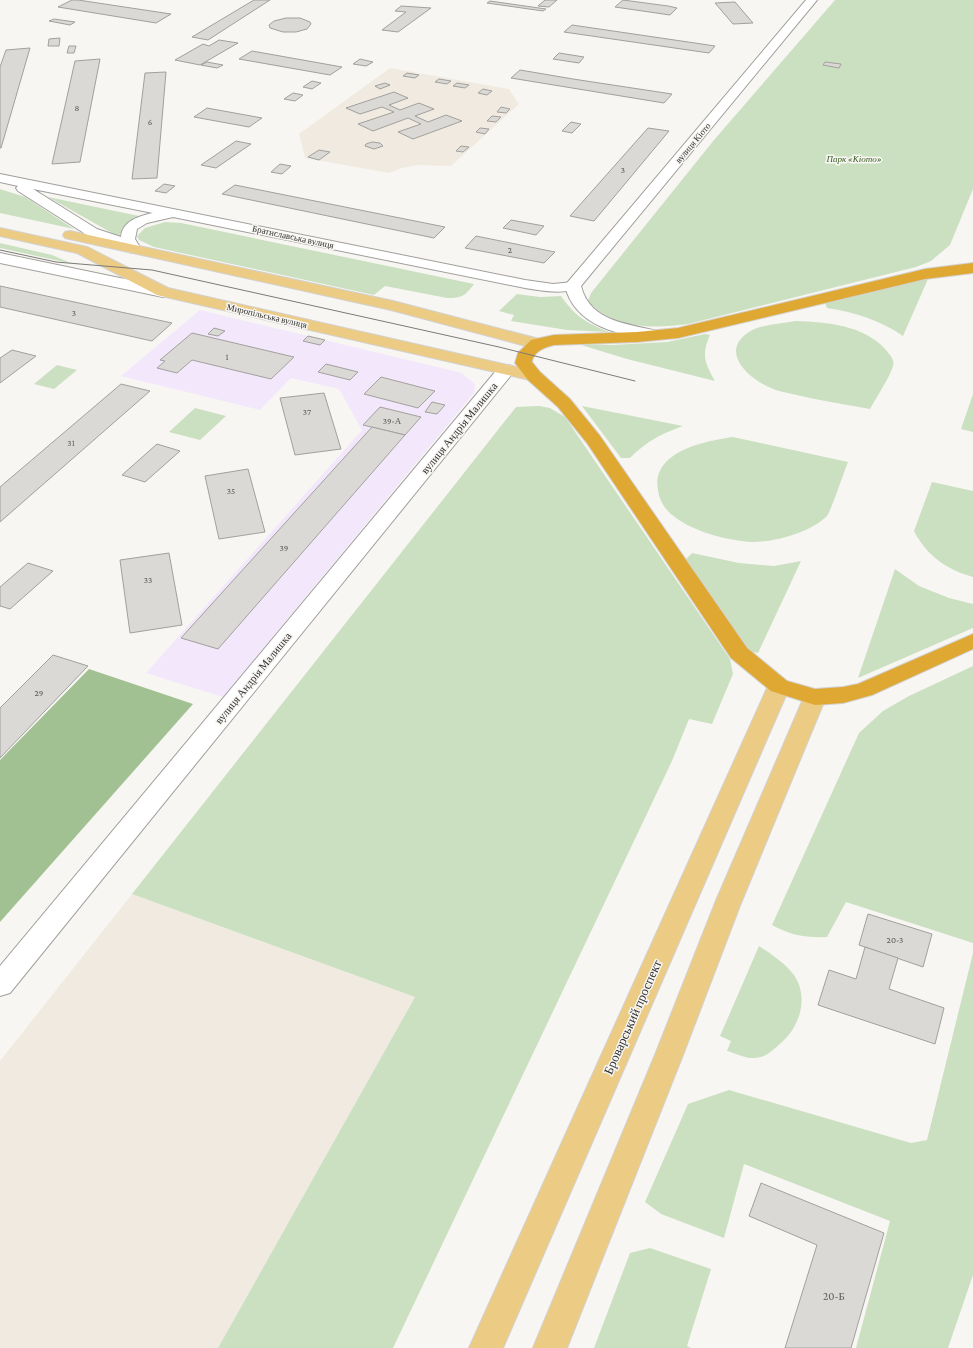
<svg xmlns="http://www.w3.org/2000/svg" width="973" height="1348" viewBox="0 0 973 1348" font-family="'Crimson Pro',serif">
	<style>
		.commercial { fill: #f3e7fc }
		.built { fill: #f0eae0 }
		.green { fill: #cbe0c1 }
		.forest { fill: #a2c193 }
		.building { fill: #dbd9d6; stroke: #a2a09d }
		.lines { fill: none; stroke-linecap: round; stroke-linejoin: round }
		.street-casing { stroke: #a19f9c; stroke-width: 2 }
		.secondary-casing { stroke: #a19f9c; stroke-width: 2 }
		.primary-casing { stroke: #d2d2d1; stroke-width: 2 }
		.highway-casing { stroke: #d2d2d1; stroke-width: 2 }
		.street { fill: #fff; fill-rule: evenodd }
		.secondary { fill: #fff; fill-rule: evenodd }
		.primary { fill: #eccb85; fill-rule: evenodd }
		.highway { fill: #dfa833; fill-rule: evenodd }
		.tram { stroke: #7b7b78; stroke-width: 1 }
		.labels { text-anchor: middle; stroke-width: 3; stroke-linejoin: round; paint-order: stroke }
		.number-label { font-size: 9px; fill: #5c5c5a }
		.far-street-label { font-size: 9px; fill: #323230; stroke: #f8f6f3 }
		.far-park-label { font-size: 9px; font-style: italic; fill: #335b1c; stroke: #f8f6f3 }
		.street-label { font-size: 11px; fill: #323230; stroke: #f8f6f3 }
		.near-number-label { font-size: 11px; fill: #5c5c5a }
		.near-street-label { font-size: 13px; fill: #323230; stroke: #f8f6f3 }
	</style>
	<rect width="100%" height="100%" fill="#f8f6f3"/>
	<polygon class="commercial" points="200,310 462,373 475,384 474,393 223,697 146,673 362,430 339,389 291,378 260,410 121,376"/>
	<g class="built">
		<polygon points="390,68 509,89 519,104 451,166 418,165 402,168 389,173 305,158 299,134"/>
		<polygon points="132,894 415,997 218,1348 0,1348 0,1061"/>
	</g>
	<g class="green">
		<path d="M835,0H973V189L950,245L931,261L916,267L688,324C653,329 614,329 588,301L591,293L714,140Z"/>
		<polygon points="0,189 25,197 74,229 0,213"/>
		<path d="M48,197L144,217C134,222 123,225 119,237Z"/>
		<path d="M165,222L181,223L474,284C465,296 462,298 447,298L385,286L374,295L154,247L139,240L137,236L145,228Z"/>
		<polygon points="0,243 52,255 73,264 0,248"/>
		<path d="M928,279L903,336C880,320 854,312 827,308L825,303Z"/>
		<path d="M517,294L540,297L561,296C576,317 585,322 609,332L567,330L511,321L514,315L499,311Z"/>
		<path d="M796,321C827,322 864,325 886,350C890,355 895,360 893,366C891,375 875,400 870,409C844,404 817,400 792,394C785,392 777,391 771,388C751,380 720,354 746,334C759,324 780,324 796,321Z"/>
		<path d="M705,334L710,335C701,355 705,363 715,381L627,359L578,344L612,345L667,342Z"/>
		<polygon points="57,365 77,370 54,389 34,384"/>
		<polygon points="973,394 973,432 961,429"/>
		<polygon points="539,406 550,408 565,417 730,659 733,674 712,724 689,719 672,761 393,1348 218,1348 415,997 132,894 516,407"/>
		<path d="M582,406L683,426C661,434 647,441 630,458H621Z"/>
		<polygon points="195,408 226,416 200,440 169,432"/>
		<path d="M733,437L848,462C844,472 831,511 827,516C811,532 776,542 753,542C728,541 690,531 671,514C664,508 659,499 658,490C651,451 706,441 733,437Z"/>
		<path d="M932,482L973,491V577C947,570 926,555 914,531Z"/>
		<polygon points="692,553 739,563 774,566 801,561 758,653 748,651 686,559"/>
		<polygon points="895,569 919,586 949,598 973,604 973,628 858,678"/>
		<path d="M973,666V943L846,902L827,937C807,938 789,935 772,925L859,733L883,711L909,696Z"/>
		<path d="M759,946C771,954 785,963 794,975C809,997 800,1026 782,1042C774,1049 766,1058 754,1058C746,1059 735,1053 727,1051L731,1041L720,1036Z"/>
		<polygon points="973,953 973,1275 948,1348 856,1348 890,1221 744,1164 724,1238 661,1214 645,1202 688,1104 729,1090 911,1143 927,1140"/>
		<polygon points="650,1248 711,1269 687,1346 691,1348 594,1348 630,1253"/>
	</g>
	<polygon class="forest" points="89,669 193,704 0,922 0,760"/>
	<g class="building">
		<polygon points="72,0 78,0 171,14 156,23 58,7"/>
		<polygon points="254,0 270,0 208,40 192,37"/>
		<polygon points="545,0 557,0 549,7 538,6"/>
		<polygon points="623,0 668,6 677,8 670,15 615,7"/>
		<polygon points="490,1 546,9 543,11 487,3"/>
		<polygon points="735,2 753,23 733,24 715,3"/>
		<polygon points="401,6 431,8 398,32 382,30 406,12 395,11"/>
		<polygon points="286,18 300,18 310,22 311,24 307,29 296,32 283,32 270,28 269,25 274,21"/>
		<polygon points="54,19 75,22 70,25 49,21"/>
		<polygon points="572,25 695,43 715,46 709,53 564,32"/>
		<polygon points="60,38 59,46 48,46 49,39"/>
		<polygon points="219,40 238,43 200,65 175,60 203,44 209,46"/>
		<polygon points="69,46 76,46 74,53 67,53"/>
		<polygon points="30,48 1,148 0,148 0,67 6,50"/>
		<polygon points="252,51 342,67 330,75 239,59"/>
		<polygon points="559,53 584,57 579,63 553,59"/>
		<polygon points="100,59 80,162 52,164 75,61"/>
		<polygon points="360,59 373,62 366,66 353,64"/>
		<polygon points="207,62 223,65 217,68 201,65"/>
		<polygon points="825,62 841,64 839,68 823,65"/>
		<polygon points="520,70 573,79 672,94 664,103 511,78"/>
		<polygon points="166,72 157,178 132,179 145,73"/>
		<polygon points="407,73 419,75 415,78 403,76"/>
		<polygon points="439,79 451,81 447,84 435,82"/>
		<polygon points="312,81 321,83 312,89 303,87"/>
		<polygon points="385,83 390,85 380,89 375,86"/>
		<polygon points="457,83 469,85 465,88 453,86"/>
		<polygon points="483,89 492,91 487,95 478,93"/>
		<polygon points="394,92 408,98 389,105 400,110 419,103 434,109 415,116 428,122 446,115 462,121 413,139 398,132 421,124 408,118 373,131 358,124 394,112 382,107 360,114 346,108"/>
		<polygon points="293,93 303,95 295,101 284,99"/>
		<polygon points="501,107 510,109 506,113 497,112"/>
		<polygon points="207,108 262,118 249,127 194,117"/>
		<polygon points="492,116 501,117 496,122 487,121"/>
		<polygon points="571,122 581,124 572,133 562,131"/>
		<polygon points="480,128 489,129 485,134 476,132"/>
		<polygon points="648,128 669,131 594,221 570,216"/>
		<polygon points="236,141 251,144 216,168 201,165"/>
		<polygon points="372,142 380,143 383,146 374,149 365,146 366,144"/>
		<polygon points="461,146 469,147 463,152 456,151"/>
		<polygon points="319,150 330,152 319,160 308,157"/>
		<polygon points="280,164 291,166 282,174 271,172"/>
		<polygon points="164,184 175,186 166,193 155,191"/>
		<polygon points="235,185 445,227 434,238 222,194"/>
		<polygon points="511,220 544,226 536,235 503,228"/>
		<polygon points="476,236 555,252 544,263 465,248"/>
		<polygon points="0,286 172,323 152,341 0,307"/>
		<polygon points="214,328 225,331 218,336 208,334"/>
		<polygon points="192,333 281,354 294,357 271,379 192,360 177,373 157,368 165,361 160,360"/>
		<polygon points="308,336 325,340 320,345 303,341"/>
		<polygon points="12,350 36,356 0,383 0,358"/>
		<polygon points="326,364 358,372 350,380 318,372"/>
		<polygon points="381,377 435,391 418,408 364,394"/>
		<polygon points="121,384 150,391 0,522 0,487"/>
		<polygon points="324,393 341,449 295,455 280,398"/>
		<polygon points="432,402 445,405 437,414 425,412"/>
		<polygon points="380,407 421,417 405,435 363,425"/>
		<polygon points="372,427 405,435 218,649 181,638"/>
		<polygon points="157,444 180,451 145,482 122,475"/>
		<polygon points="248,469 265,532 219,539 205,476"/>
		<polygon points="169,553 182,625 130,633 120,560"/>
		<polygon points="28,563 53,571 10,609 0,606 0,587"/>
		<polygon points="53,655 88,666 0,758 0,708"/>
		<polygon points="868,914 932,934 923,967 859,945"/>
		<polygon points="865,947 898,958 889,989 944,1008 935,1044 818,1005 829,970 856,979"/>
		<polygon points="761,1183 884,1233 851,1348 785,1348 817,1245 749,1216"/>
	</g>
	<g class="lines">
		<defs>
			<path id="street" d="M0,174L525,280L553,284L573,282L578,283L580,286L578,289C560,294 543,291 525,288L173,217L147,223L137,229L135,239L141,249L139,252L134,253L129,252L119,246L87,235L18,191L16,188L18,186L0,182ZM33,189L153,213C139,216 122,221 121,237L97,229Z"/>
			<g id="secondary">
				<path d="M806,0H817L581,286C590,323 631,324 662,332L664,335L662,338L656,340C620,335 575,327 565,286L567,283Z"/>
				<polygon points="0,253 163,287 169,289 171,292 169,295 163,297 0,263"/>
				<polygon points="506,365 512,366 515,370 512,374 10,993 0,996 0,966 500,366"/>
			</g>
			<g id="primary">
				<polygon points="0,228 87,247 168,288 534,371 540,372 543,376 540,380 534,381 157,295 77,253 0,236"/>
				<polygon points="70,231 393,301 543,340 545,344 543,348 537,349 391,310 65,238 63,235 65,232"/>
				<polygon points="779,679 787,681 790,686 503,1348 469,1348 768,686 771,681"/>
				<polygon points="815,689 823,692 826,697 741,903 683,1055 567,1348 533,1348 655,1055 715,903 804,697 807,692"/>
			</g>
			<path id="highway" d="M973,263V273L925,279L678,338L637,342L554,345C545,347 533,352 532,362L540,372L570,399L600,436L747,648L787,681L815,689L843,687L858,684L973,634V649L872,695L843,703L815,705L771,691L731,658L587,443L558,407L528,380L515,363L518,353L531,340L554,335L637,332L678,328L925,269Z"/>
		</defs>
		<use href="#street" class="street-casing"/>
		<use href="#secondary" class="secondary-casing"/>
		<use href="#primary" class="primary-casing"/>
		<use href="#highway" class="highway-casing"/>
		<use href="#street" class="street"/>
		<use href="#secondary" class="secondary"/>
		<use href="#primary" class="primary"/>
		<use href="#highway" class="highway"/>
		<polyline class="tram" points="0,250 56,262 152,270 499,347 635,381"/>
	</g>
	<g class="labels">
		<g class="number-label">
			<text x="77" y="111">8</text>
			<text x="150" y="125">6</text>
			<text x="623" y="173">3</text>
			<text x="510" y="253">2</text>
			<text x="74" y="316">3</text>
			<text x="227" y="360">1</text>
			<text x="307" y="415">37</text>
			<text x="392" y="424">39-А</text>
			<text x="71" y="446">31</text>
			<text x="231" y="494">35</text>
			<text x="284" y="551">39</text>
			<text x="148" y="583">33</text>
			<text x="39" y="696">29</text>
			<text x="895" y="943">20-3</text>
		</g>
		<g class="far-street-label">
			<text transform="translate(693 143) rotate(-50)" y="3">вулиця Кіото</text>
			<text transform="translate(293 237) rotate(12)" y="3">Братиславська вулиця</text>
			<text transform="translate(267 316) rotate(13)" y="3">Миропільська вулиця</text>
		</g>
		<g class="far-park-label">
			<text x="854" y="162">Парк «Кіото»</text>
		</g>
		<g class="street-label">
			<text transform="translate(459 428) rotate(-51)" y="4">вулиця Андрія Малишка</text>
			<text transform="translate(253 678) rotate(-51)" y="4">вулиця Андрія Малишка</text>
		</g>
		<g class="near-number-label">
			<text x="834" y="1300">20-Б</text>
		</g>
		<g class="near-street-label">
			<text transform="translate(632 1017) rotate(-66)" y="5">Броварський проспект</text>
		</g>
	</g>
</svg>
